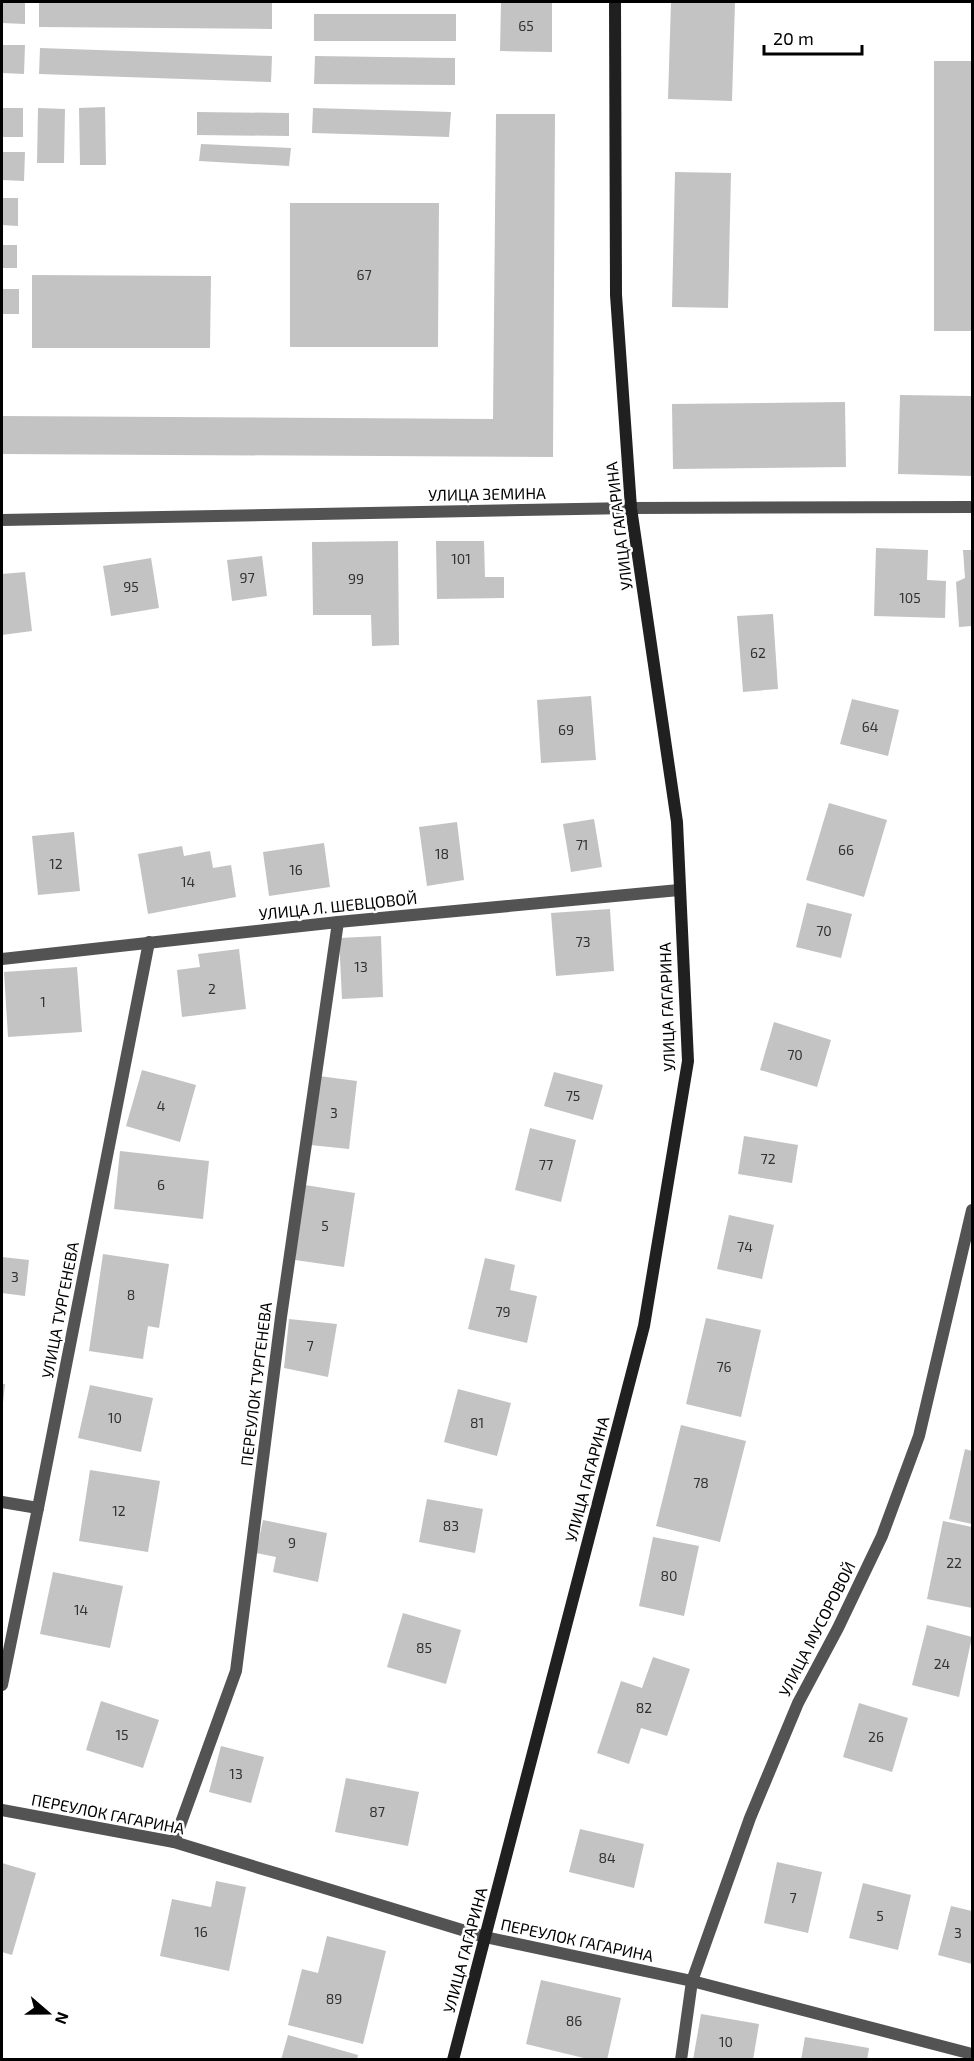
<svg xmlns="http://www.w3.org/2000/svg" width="974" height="2061" viewBox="0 0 974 2061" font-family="'Exo 2',sans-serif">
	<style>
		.building { fill: #c3c3c3 }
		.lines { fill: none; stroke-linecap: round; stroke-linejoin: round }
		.minor { stroke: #535353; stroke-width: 12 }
		.secondary { stroke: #202020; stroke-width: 12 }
		.labels { text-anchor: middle; stroke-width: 5; stroke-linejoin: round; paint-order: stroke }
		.number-label { font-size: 14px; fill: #313131 }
		.street-label { font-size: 16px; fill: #000; stroke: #fff }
	</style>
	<rect width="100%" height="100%" fill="#fff"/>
	<g class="building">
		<polygon points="2,2 25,2 25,24 2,23"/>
		<polygon points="39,2 272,2 272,29 39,27"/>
		<polygon points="501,2 552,2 552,52 500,51"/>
		<polygon points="671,2 735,2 732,101 668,99"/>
		<rect x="314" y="14" width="142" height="27"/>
		<polygon points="2,45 25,45 24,74 2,73"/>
		<polygon points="40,48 272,56 271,82 39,74"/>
		<polygon points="315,56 455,58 455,85 314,84"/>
		<rect x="934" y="61" width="38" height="270"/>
		<polygon points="105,107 106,165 80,165 79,108"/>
		<rect x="2" y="108" width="21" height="29"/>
		<polygon points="38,108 65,109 64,163 37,163"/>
		<polygon points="313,108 451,112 449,137 312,133"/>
		<polygon points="197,112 289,113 289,136 197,135"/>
		<polygon points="496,114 555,114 553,457 2,454 2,416 493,419"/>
		<polygon points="201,144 291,148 289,166 199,161"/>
		<polygon points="2,152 25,152 24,181 2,180"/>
		<polygon points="675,172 731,173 728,308 672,307"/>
		<polygon points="2,198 18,198 18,226 2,225"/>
		<polygon points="290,203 439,203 438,347 290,347"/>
		<rect x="2" y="245" width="15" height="23"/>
		<polygon points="32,275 211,276 210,348 32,348"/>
		<rect x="2" y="289" width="17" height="25"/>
		<polygon points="900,395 972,396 972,476 898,474"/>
		<polygon points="845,402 846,467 673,469 672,404"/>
		<polygon points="398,541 399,645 372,646 371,615 313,615 312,542"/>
		<polygon points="436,541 484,541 485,577 504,577 504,598 437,599"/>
		<polygon points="876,548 928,550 927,580 946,581 945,618 874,616"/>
		<polygon points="963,550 972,550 972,626 959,627 956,582 965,578"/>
		<polygon points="262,556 267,596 232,601 227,560"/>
		<polygon points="151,558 159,608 111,616 103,566"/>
		<polygon points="25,572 32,631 2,635 2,574"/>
		<polygon points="773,614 778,689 743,692 737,616"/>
		<polygon points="591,696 596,760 541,763 537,700"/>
		<polygon points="852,699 899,710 888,756 840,744"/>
		<polygon points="829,803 887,820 864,897 806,880"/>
		<polygon points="594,819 602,867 571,872 563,824"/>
		<polygon points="457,822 464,880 427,886 419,827"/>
		<polygon points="74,832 80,891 38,895 32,836"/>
		<polygon points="324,843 330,887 269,896 263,852"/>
		<polygon points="182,846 184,856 210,851 213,868 231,865 236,897 148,914 138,854"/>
		<polygon points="807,903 852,914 841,958 796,947"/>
		<polygon points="610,909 614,971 556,976 551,913"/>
		<polygon points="381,936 383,997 342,999 339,938"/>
		<polygon points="239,949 246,1009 182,1017 177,970 200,967 198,954"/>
		<polygon points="77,967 82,1032 8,1037 4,972"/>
		<polygon points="774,1022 831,1040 817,1087 760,1070"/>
		<polygon points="142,1070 196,1085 180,1142 126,1126"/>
		<polygon points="554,1072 603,1085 593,1120 544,1106"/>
		<polygon points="319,1076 357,1081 349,1149 310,1145"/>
		<polygon points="530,1128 576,1140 561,1202 515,1190"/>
		<polygon points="744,1136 798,1145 792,1183 738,1174"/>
		<polygon points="120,1151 209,1161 203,1219 114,1209"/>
		<polygon points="305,1185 355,1193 344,1267 295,1260"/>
		<polygon points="729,1215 774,1225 762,1279 717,1269"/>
		<polygon points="103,1254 169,1264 159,1328 148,1326 143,1359 89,1351"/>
		<polygon points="2,1257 29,1260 25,1296 2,1293"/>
		<polygon points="485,1258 515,1265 510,1290 537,1296 527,1343 468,1329"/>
		<polygon points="706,1318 761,1330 741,1417 686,1404"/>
		<polygon points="289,1319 337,1324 328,1377 284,1368"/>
		<polygon points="2,1384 5,1384 3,1403 2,1403"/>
		<polygon points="90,1385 153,1398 141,1452 78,1438"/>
		<polygon points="458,1389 511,1403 497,1456 444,1442"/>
		<polygon points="681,1425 746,1441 720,1542 656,1526"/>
		<polygon points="965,1449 972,1451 972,1524 949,1519"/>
		<polygon points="90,1470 160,1481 148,1552 79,1541"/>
		<polygon points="427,1499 483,1509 475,1553 419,1542"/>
		<polygon points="263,1520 327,1533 318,1582 273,1572 276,1557 256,1553"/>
		<polygon points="943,1521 972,1527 972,1608 927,1599"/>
		<polygon points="653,1537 699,1546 684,1616 639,1606"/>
		<polygon points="53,1572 123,1586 110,1648 40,1634"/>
		<polygon points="403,1613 461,1630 446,1684 387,1667"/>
		<polygon points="927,1625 972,1637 959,1697 912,1685"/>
		<polygon points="653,1657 690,1669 667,1736 641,1728 629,1764 597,1753 621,1681 642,1688"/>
		<polygon points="101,1701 159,1720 143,1768 86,1750"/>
		<polygon points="859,1703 908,1718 892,1772 843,1757"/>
		<polygon points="221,1746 264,1757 251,1803 209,1792"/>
		<polygon points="346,1778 419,1792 408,1846 335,1832"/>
		<polygon points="580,1829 644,1844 634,1888 569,1872"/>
		<polygon points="777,1862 822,1872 808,1933 764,1923"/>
		<polygon points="2,1863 36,1873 12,1955 2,1952"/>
		<polygon points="216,1881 246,1887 229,1971 160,1956 172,1899 211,1907"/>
		<polygon points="863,1883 911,1895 898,1950 849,1938"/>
		<polygon points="951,1906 972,1911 972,1964 938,1955"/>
		<polygon points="327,1936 386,1951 363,2044 288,2025 302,1969 318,1973"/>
		<polygon points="541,1980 621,1998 607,2060 592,2060 526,2044"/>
		<polygon points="701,2014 759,2024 753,2060 693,2060"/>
		<polygon points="288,2035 358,2055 357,2060 281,2060"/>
		<polygon points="805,2037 869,2048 867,2060 801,2060"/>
	</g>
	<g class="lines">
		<g class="minor">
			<polyline points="2,520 631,508 972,507"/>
			<polyline points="2,959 338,922 679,890"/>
			<polyline points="2,1502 38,1508"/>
			<polyline points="2,1685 38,1508 149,942"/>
			<polyline points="2,1810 174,1842 485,1937 692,1981 972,2054"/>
			<polyline points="174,1842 236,1671 281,1317 338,922"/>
			<polyline points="681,2060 692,1981 750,1818 798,1703 838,1628 882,1536 919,1436 972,1210"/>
		</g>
		<polyline class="secondary" points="453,2060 644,1326 688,1061 677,822 631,508 616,295 615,2"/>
	</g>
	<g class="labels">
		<g class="number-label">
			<text x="526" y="31">65</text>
			<text x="364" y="280">67</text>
			<text x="461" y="564">101</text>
			<text x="247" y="583">97</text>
			<text x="356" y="584">99</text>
			<text x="131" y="592">95</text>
			<text x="910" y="603">105</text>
			<text x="758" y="658">62</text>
			<text x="870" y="732">64</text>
			<text x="566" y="735">69</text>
			<text x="582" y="850">71</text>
			<text x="846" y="855">66</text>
			<text x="442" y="859">18</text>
			<text x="56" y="869">12</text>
			<text x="296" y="875">16</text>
			<text x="188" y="887">14</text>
			<text x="824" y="936">70</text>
			<text x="583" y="947">73</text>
			<text x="361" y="972">13</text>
			<text x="212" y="994">2</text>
			<text x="43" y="1007">1</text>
			<text x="795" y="1060">70</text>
			<text x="573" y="1101">75</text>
			<text x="161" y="1111">4</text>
			<text x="334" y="1118">3</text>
			<text x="768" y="1164">72</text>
			<text x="546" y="1170">77</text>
			<text x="161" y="1190">6</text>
			<text x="325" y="1231">5</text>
			<text x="745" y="1252">74</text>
			<text x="15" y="1282">3</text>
			<text x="131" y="1300">8</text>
			<text x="503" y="1317">79</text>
			<text x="310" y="1351">7</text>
			<text x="724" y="1372">76</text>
			<text x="115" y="1423">10</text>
			<text x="477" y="1428">81</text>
			<text x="701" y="1488">78</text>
			<text x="119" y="1516">12</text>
			<text x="451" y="1531">83</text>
			<text x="292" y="1548">9</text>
			<text x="954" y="1568">22</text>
			<text x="669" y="1581">80</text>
			<text x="81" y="1615">14</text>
			<text x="424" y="1653">85</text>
			<text x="942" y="1669">24</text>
			<text x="644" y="1713">82</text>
			<text x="122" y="1740">15</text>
			<text x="876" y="1742">26</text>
			<text x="236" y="1779">13</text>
			<text x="377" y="1817">87</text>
			<text x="607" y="1863">84</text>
			<text x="793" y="1903">7</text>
			<text x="880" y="1921">5</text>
			<text x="201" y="1937">16</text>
			<text x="958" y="1938">3</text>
			<text x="334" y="2004">89</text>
			<text x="574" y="2026">86</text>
			<text x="726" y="2047">10</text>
		</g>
		<g class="street-label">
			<text transform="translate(487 494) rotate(-1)" y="6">УЛИЦА ЗЕМИНА</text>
			<text transform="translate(619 526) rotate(-97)" y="6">УЛИЦА ГАГАРИНА</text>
			<text transform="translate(338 906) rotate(-6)" y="6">УЛИЦА Л. ШЕВЦОВОЙ</text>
			<text transform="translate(667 1007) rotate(-92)" y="6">УЛИЦА ГАГАРИНА</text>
			<text transform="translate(60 1310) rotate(-79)" y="6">УЛИЦА ТУРГЕНЕВА</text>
			<text transform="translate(256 1384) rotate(-83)" y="6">ПЕРЕУЛОК ТУРГЕНЕВА</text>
			<text transform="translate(587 1479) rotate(-75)" y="6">УЛИЦА ГАГАРИНА</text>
			<text transform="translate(817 1629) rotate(-63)" y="6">УЛИЦА МУСОРОВОЙ</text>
			<text transform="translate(108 1814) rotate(11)" y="6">ПЕРЕУЛОК ГАГАРИНА</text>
			<text transform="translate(577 1940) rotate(12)" y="6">ПЕРЕУЛОК ГАГАРИНА</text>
			<text transform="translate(465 1950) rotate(-75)" y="6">УЛИЦА ГАГАРИНА</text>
		</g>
	</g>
	<rect width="974" height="2061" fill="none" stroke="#000000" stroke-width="6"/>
	<g transform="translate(48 2013) rotate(110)" stroke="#ffffff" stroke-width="4.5" paint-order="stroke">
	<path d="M0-4.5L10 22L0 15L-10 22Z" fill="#000000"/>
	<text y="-9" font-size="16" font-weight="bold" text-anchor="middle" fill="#000000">N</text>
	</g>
	<path d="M764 45v9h98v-9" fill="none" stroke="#000000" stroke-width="3"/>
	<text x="773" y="45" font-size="18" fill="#000000" stroke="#ffffff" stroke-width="4.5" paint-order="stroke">20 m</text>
</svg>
